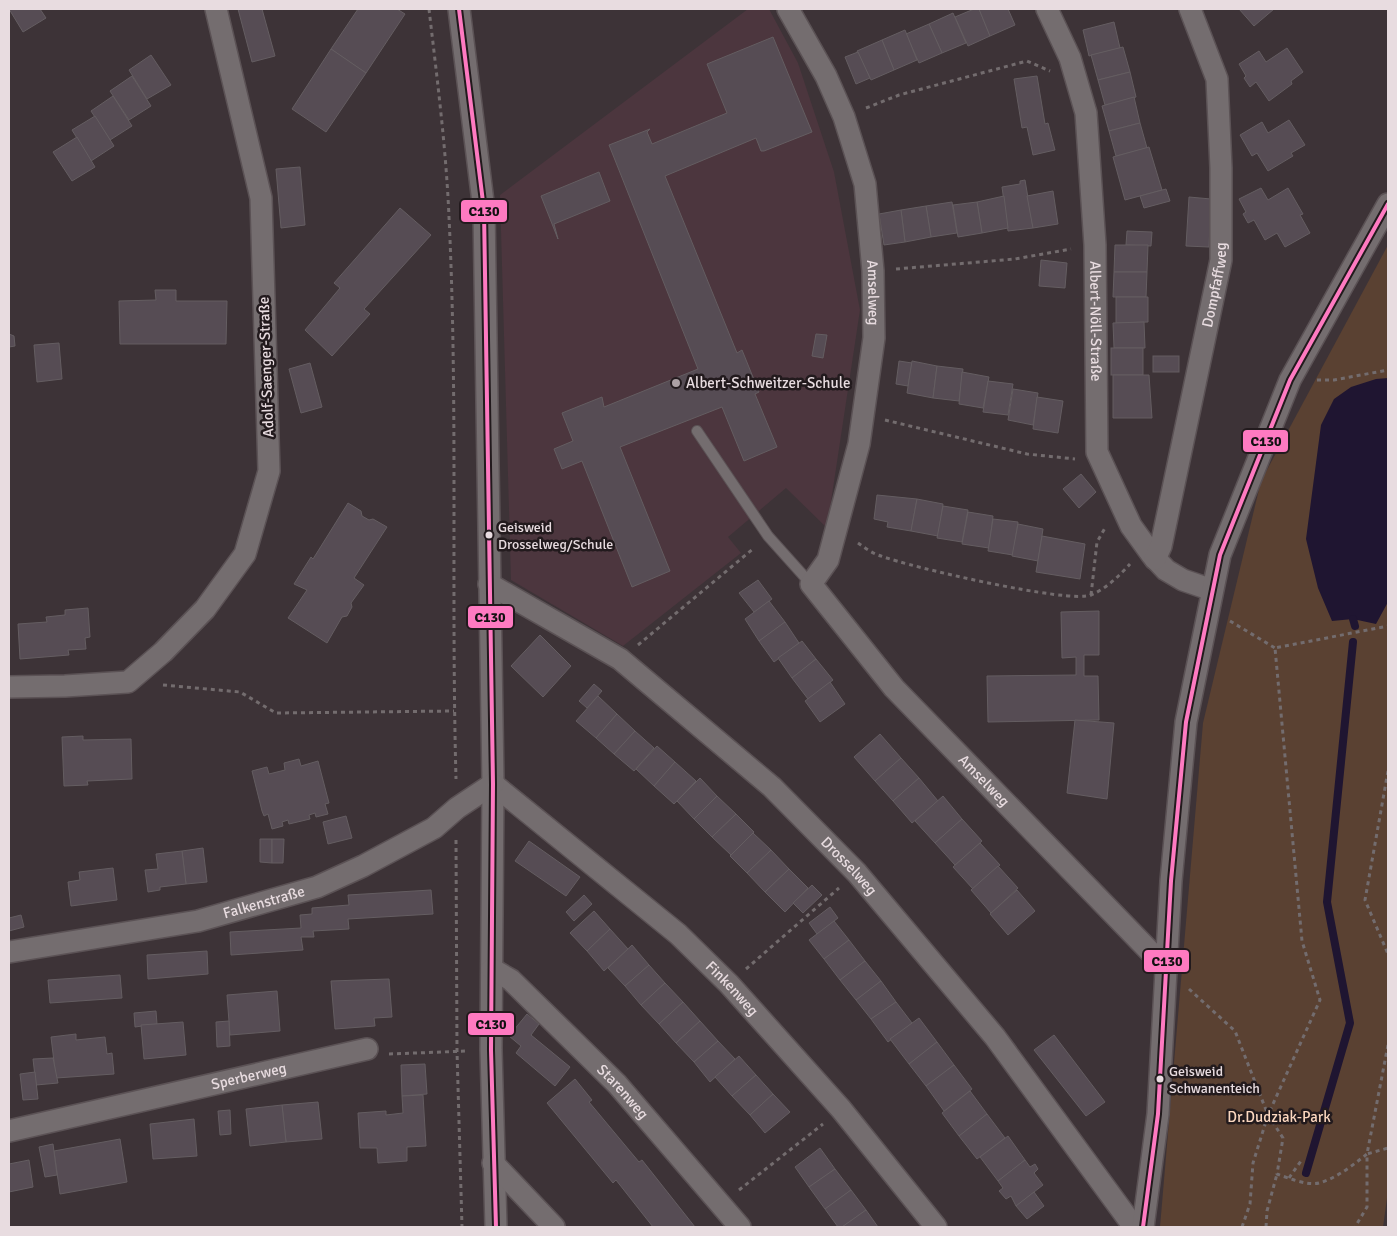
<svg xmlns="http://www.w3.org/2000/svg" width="1397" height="1236" viewBox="0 0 1397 1236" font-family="Signika,sans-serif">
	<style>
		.built { fill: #4c363e }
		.green { fill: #5a4132 }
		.water { fill: #1f1531 }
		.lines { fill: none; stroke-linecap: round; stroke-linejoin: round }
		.stream { stroke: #1f1531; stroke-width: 8 }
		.building { fill: #564c54; stroke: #645d61 }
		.service-casing { stroke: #5b5255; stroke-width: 12 }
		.minor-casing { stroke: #5b5255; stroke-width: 24 }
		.path { stroke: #736c6e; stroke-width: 3; stroke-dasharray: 4 4; stroke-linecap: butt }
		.service { stroke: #746d6f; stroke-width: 10 }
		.minor { stroke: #746d6f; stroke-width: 21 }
		.bus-1-casing { stroke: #221a1d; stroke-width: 8 }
		.bus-1 { stroke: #fe7ac1; stroke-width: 4 }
		.poi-dot { fill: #aca1a5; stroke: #221a1d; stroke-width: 2 }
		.bus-dot { fill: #e8dce0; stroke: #221a1d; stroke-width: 2 }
		.labels { text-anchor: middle; stroke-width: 5; stroke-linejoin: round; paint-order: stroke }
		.bus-label { font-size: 14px; fill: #e8dce0; stroke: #221a1d; text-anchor: start }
		.street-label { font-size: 15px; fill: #e8dce0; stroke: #221a1d }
		.poi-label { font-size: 15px; fill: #e8dce0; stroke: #221a1d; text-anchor: start }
		.park-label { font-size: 15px; fill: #fbd7bf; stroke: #221a1d }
		.line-badge { stroke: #221a1d; stroke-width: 2 }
		.pale-badge-label { font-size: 14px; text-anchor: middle; font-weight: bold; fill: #111 }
	</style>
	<rect width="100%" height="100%" fill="#3d3337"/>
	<polygon class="built" points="748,9 769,9 798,63 834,172 860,310 827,528 786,488 728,537 741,553 623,646 511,580 500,195"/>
	<polygon class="green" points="1388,245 1388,1191 1383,1227 1160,1227 1203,723 1261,481"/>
	<polygon class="water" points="1388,378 1388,602 1376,624 1353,619 1332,621 1318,588 1306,539 1321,425 1334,399 1351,387 1376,379"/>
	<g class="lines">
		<g class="stream">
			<polyline points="1353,619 1355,626"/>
			<polyline points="1306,1173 1350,1023 1327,902 1353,642"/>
		</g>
	</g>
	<g class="building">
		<polygon points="9,9 40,9 46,18 23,32"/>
		<polygon points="238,9 262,9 275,56 252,62"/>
		<polygon points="358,9 397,9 405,14 366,73 331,49"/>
		<polygon points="974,9 979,9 990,36 968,46 955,17"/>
		<polygon points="979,9 1008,9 1015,25 990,36"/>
		<polygon points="1239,9 1274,9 1254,26"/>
		<polygon points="953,13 966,43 942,53 929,24"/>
		<polygon points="1114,22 1120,48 1089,56 1083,30"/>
		<polygon points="929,24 942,53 919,63 906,34"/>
		<polygon points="905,30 917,60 894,70 882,40"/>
		<polygon points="773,37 812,132 764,151 761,151 756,138 665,176 737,353 742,350 759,392 755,394 777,447 744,461 722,407 620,447 670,571 632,587 582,461 562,469 554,449 573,441 562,413 602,397 604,407 698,369 609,145 650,129 647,132 652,144 727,113 707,64"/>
		<polygon points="882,40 894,70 871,80 857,51"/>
		<polygon points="1123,47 1130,72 1098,80 1091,55"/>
		<polygon points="1287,48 1303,72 1291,81 1292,84 1269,101 1256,82 1250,87 1244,78 1246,76 1239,64 1259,51 1266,62"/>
		<polygon points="331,49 366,73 326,132 292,109"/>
		<polygon points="858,52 870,78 856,84 845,57"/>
		<polygon points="151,55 171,85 147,99 129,70"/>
		<polygon points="1130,72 1136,97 1105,105 1098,80"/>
		<polygon points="132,76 151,106 129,120 110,91"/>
		<polygon points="1037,76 1045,124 1048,123 1055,150 1033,155 1027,127 1022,128 1014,79"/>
		<polygon points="113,96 132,126 110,140 91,111"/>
		<polygon points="1134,97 1140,123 1109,131 1102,106"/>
		<polygon points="95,116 114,146 91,161 72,130"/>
		<polygon points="1289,120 1305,145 1291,153 1293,156 1268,171 1257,153 1252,156 1240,135 1262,122 1268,133"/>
		<polygon points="1140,123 1147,148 1116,156 1109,131"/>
		<polygon points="77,137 95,167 72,181 53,152"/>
		<polygon points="1149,147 1162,190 1125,200 1113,157"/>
		<polygon points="300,167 305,225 281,228 276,169"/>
		<polygon points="599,172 610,201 554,224 558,239 541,196"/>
		<polygon points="1025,180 1033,228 1008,231 1002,187 1020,184 1020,181"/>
		<polygon points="1261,188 1268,200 1288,188 1303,214 1300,215 1310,233 1285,247 1277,233 1265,240 1254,220 1248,223 1243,214 1246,212 1239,199"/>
		<polygon points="1166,189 1170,201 1144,208 1140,196"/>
		<polygon points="1053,191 1058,224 1033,228 1027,196"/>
		<polygon points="1004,196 1008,228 982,233 977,202"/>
		<polygon points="1189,197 1211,199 1209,247 1186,246"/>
		<polygon points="952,202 957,233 931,237 926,206"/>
		<polygon points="977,202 982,233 958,237 953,205"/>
		<polygon points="926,206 931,237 905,242 901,210"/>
		<polygon points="400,208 431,235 364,309 370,314 332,356 305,330 340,288 334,283"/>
		<polygon points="901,210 905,242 884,245 879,214"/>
		<polygon points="1127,231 1152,232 1151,246 1126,245"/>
		<polygon points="1115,245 1148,245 1147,272 1114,272"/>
		<polygon points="1041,260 1067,263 1065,288 1039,286"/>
		<polygon points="1114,272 1147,272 1146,297 1113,297"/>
		<polygon points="155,290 176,290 176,301 227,301 226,344 120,344 119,301 156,300"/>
		<polygon points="1116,297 1148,297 1148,322 1116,323"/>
		<polygon points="1144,322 1145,348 1114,348 1113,323"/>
		<polygon points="9,334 14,336 15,346 9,347"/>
		<polygon points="816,334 827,335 823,358 812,356"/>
		<polygon points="59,343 62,379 37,382 34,345"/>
		<rect x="1111" y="348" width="32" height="27"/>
		<rect x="1153" y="356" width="26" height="16"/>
		<polygon points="899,361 912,363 908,386 896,384"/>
		<polygon points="912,361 937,366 933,398 907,393"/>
		<polygon points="310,363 322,407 301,413 289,369"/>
		<polygon points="937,366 963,369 959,401 933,398"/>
		<polygon points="962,372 989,377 983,408 959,404"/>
		<polygon points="1113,375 1149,375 1152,418 1113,418"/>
		<polygon points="988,381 1013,384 1008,415 983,412"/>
		<polygon points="1013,389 1038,393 1033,425 1008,420"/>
		<polygon points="1037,397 1063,401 1058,433 1033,429"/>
		<polygon points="1081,474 1096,492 1079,508 1063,489"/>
		<polygon points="877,495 917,499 911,531 887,527 888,522 874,519"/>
		<polygon points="917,499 943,504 938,536 911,531"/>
		<polygon points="348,503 361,511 362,516 369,520 373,519 387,527 354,578 364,585 351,603 352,607 347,616 342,617 327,643 288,618 307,590 294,584 311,557 313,559"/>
		<polygon points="943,506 968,510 962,542 937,538"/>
		<polygon points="968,512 993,516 989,548 962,544"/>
		<polygon points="993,519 1018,522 1013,555 988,551"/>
		<polygon points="1018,524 1043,529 1038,561 1012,556"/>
		<polygon points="1042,536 1085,544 1080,579 1036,572"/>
		<polygon points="758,580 772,599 754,612 739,593"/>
		<polygon points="769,601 785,622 759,641 745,619"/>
		<polygon points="88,608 90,637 85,638 86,649 68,650 69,655 20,659 18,624 47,622 46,617 65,615 65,610"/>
		<polygon points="1099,611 1099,655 1084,655 1084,676 1098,676 1099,720 988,722 987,676 1076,675 1076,657 1062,658 1061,612"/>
		<polygon points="785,622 799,643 774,662 759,641"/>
		<polygon points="540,635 571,666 543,697 511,666"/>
		<polygon points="802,641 816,659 792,678 778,658"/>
		<polygon points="816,659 833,680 808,699 792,678"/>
		<polygon points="830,682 845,704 820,722 805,701"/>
		<polygon points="594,684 602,691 587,708 579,701"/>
		<polygon points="598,696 617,714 596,738 576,721"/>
		<polygon points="617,714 635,731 614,754 596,738"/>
		<polygon points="1075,720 1114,723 1107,799 1067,793"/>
		<polygon points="635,731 654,748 634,771 614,754"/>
		<polygon points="880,734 901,758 875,781 854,757"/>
		<polygon points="83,736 83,740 131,739 132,779 87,781 88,785 64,786 62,737"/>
		<polygon points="657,746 675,762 654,786 636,769"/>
		<polygon points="901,758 919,778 893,801 875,781"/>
		<polygon points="299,759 301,766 318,761 329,803 325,804 328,814 316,817 315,813 309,815 310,819 289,824 288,820 282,822 283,826 272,829 268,814 264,816 262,811 252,771 267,767 269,774 285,770 284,763"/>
		<polygon points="675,762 696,781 674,804 654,786"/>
		<polygon points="700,778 717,796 694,819 677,801"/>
		<polygon points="919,778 938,801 912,823 893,801"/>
		<polygon points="717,796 736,814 712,837 694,819"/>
		<polygon points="943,796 962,819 935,843 915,821"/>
		<polygon points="736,814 754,832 731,855 712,837"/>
		<polygon points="346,816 352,838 328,844 323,822"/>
		<polygon points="962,819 982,841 955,865 935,843"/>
		<polygon points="753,833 771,850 747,873 730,856"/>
		<polygon points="260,839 272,839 272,863 260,862"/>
		<polygon points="272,839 284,839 283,863 272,863"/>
		<polygon points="529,841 580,877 566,896 515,861"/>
		<polygon points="980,843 1000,865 973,889 953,867"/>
		<polygon points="203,848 207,882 186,884 182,851"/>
		<polygon points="771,850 789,869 765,892 747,873"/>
		<polygon points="182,851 186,884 160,887 160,890 148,892 145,870 158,869 156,854"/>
		<polygon points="998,866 1018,888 991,913 971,890"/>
		<polygon points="113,868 117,900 71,906 68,882 80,880 79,872"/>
		<polygon points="789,869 808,888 785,912 765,892"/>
		<polygon points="812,885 822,895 803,913 793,903"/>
		<polygon points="431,890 433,914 348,919 349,929 313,931 314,937 301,937 303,950 231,955 230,932 301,928 300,915 312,914 312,908 349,905 348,895"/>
		<polygon points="1017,890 1035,911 1008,935 990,914"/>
		<polygon points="584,895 592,904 574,921 566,912"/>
		<polygon points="830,907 838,918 817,934 809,923"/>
		<polygon points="594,911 610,929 587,951 570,933"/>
		<polygon points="21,915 24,927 9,931 9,918"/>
		<polygon points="834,921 849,940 824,959 809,940"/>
		<polygon points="610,929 628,949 604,971 587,951"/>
		<polygon points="849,940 865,961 840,980 824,959"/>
		<polygon points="632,945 649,965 625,986 608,968"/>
		<polygon points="207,951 208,974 148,979 147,955"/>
		<polygon points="865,961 881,981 856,1000 840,980"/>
		<polygon points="649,965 665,983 641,1005 625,986"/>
		<polygon points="120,975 122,998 50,1003 48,980"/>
		<polygon points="389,979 392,1017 374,1018 375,1026 335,1029 331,981"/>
		<polygon points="881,981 896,1002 871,1019 856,1000"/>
		<polygon points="665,983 683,1002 659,1024 641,1005"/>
		<polygon points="277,991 280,1031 230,1035 227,995"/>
		<polygon points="683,1002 700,1021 676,1043 659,1024"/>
		<polygon points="896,1002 912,1023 888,1042 871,1019"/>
		<polygon points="156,1011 157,1024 135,1027 134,1013"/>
		<polygon points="527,1014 539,1024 531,1035 570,1067 555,1086 516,1053 521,1046 509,1036"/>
		<polygon points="919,1018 937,1042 909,1064 890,1039"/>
		<polygon points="229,1021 230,1046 217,1047 216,1022"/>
		<polygon points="700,1021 718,1041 694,1062 676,1043"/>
		<polygon points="183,1022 186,1055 144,1059 141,1025"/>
		<polygon points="76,1034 76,1040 105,1037 107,1054 112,1053 114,1074 56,1078 51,1037"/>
		<polygon points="1054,1035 1105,1102 1086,1116 1034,1050"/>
		<polygon points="718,1041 735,1059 710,1082 694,1062"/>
		<polygon points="937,1042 954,1065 926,1086 909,1064"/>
		<polygon points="739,1056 756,1075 732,1096 715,1077"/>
		<polygon points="53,1058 58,1083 36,1085 33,1059"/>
		<polygon points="425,1064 427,1094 402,1096 401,1065"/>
		<polygon points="954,1065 972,1089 944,1111 926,1086"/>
		<polygon points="35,1072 38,1099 23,1100 20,1074"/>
		<polygon points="756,1075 773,1094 750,1115 732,1096"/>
		<polygon points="575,1079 592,1100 589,1102 639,1162 642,1160 695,1227 653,1227 616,1180 613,1183 547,1103"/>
		<polygon points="970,1091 987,1114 959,1136 942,1113"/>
		<polygon points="773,1094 790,1112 765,1133 750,1115"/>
		<polygon points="423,1095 426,1146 407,1147 407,1161 378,1163 377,1148 360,1148 358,1113 386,1111 386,1115 403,1113 402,1096"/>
		<polygon points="318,1102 322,1139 286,1142 282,1105"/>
		<polygon points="282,1105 286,1142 250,1146 246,1109"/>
		<polygon points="230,1110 231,1134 220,1135 218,1111"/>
		<polygon points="987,1114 1005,1138 977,1159 959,1136"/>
		<polygon points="194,1119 197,1156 153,1159 150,1124"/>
		<polygon points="1008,1136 1025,1160 998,1181 980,1157"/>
		<polygon points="120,1139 127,1182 60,1194 54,1151"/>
		<polygon points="53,1144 57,1175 45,1177 39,1147"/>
		<polygon points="820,1148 835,1169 809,1187 795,1167"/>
		<polygon points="29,1160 33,1187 9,1192 9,1164"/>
		<polygon points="1025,1160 1030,1167 1035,1164 1038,1169 1034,1173 1043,1185 1016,1206 1011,1196 1006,1199 999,1191 1003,1188 998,1181"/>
		<polygon points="835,1169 851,1190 825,1209 809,1187"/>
		<polygon points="851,1190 866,1210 842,1227 838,1227 825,1209"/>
		<polygon points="1034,1192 1044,1206 1027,1219 1016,1206"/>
		<polygon points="866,1210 878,1227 842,1227"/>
	</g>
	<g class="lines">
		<defs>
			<polyline id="service" points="697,431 768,536 811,584"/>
			<g id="minor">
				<polyline points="459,9 484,210 493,784 491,1050 496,1227"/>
				<path id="s1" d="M788,9L826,76L844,117L865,184L873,271L874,338L859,444L828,560L811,584L894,688L1167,969"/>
				<path id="s2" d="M1047,9L1070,58L1086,113L1095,245L1097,452L1131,526L1152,555L1166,570L1183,580L1212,590"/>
				<path id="s3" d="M1155,559L1161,546L1221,260V168L1217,79L1190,9"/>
				<path id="s4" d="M489,584L620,659L772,787L857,873L995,1037L1134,1227"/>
				<polyline points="9,687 65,686 128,682 163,652 205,609 245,554 269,471 261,198 216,9"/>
				<path id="s5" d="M493,784L678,934L729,984L841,1109L936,1227"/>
				<path id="s6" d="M9,952L198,921L317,887L363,866L434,828L457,808L493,784"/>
				<path id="s7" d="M492,969L511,980L617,1084L740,1227"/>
				<path id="s8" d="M9,1131L367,1049"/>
				<polyline points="493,1163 554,1227"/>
				<polyline points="1143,1227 1158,1114 1171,881 1186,722 1220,555 1290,380 1388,204"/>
			</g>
		</defs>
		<use href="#service" class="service-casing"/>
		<use href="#minor" class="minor-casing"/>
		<g class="path">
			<path d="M429,9C437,78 446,147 449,217C458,404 451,592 456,779"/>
			<polyline points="866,108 899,95 1027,61 1050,71"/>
			<polyline points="896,269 1015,259 1071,249"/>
			<polyline points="1317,380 1334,380 1388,370"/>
			<polyline points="885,420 1027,454 1075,459"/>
			<path d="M858,543C865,548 873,554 881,556C910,567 1069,604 1091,595C1106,589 1120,575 1130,564"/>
			<polyline points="1091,595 1097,542 1105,528"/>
			<polyline points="1230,621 1275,648"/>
			<polyline points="638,645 754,548"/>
			<polyline points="163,685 240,692 276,713 454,711"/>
			<polyline points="1388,771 1365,900 1388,954"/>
			<polyline points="456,840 457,1051 462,1227"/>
			<polyline points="746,969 839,888"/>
			<path d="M1189,989L1235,1031L1268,1115L1283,1138L1277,1174C1288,1178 1308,1186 1319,1183C1337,1178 1353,1165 1367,1154V1207L1355,1227"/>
			<polyline points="1388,1045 1367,1154 1388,1148"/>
			<polyline points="389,1054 468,1051"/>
			<polyline points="1289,1178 1301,1161"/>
			<polyline points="739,1190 823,1124"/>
			<polyline points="1242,1227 1250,1204 1253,1163 1268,1115 1320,1000 1302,941 1275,648 1388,626"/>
			<polyline points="1266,1227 1267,1211 1277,1174"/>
		</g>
		<use href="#service" class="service"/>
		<use href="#minor" class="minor"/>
		<defs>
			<g id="bus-1">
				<polyline points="459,9 484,210 493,784 491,1050 496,1227"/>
				<polyline points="1143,1227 1158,1114 1171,881 1186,722 1220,555 1290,380 1388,204"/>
			</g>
		</defs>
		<use href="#bus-1" class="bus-1-casing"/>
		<use href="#bus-1" class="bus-1"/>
	</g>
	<circle class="poi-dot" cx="676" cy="383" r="5"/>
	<g class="bus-dot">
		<circle cx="489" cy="535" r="4.5"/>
		<circle cx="1160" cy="1079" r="4.5"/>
	</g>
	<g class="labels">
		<g class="bus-label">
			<text x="498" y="532">Geisweid<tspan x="498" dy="17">Drosselweg/Schule</tspan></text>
			<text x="1169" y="1076">Geisweid<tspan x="1169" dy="17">Schwanenteich</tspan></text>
		</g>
		<g class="street-label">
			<text dy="5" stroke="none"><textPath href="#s3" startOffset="281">Dompfaffweg</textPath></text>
			<text dy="5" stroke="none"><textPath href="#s1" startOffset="301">Amselweg</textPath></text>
			<text dy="5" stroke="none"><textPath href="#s2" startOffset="320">Albert-Nöll-Straße</textPath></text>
			<text transform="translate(266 367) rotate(-92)" y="5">Adolf-Saenger-Straße</text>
			<text dy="5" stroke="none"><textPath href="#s1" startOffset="865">Amselweg</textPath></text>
			<text dy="5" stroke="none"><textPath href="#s4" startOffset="460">Drosselweg</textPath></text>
			<text dy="5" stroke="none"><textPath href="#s6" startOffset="260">Falkenstraße</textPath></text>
			<text dy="5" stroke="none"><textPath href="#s5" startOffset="315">Finkenweg</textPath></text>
			<text dy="5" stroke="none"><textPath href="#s8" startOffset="246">Sperberweg</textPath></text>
			<text dy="5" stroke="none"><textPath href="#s7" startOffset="180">Starenweg</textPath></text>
		</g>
		<g class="poi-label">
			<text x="686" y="388">Albert-Schweitzer-Schule</text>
		</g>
		<g class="park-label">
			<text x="1279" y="1122">Dr.Dudziak-Park</text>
		</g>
	</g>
	<g class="line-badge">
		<rect x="460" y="199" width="48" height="24" rx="5" fill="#fe7ac1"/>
		<rect x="1242" y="429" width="47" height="24" rx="5" fill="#fe7ac1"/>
		<rect x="467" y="605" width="47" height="24" rx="5" fill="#fe7ac1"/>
		<rect x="1143" y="949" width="47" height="24" rx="5" fill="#fe7ac1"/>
		<rect x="467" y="1012" width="48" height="24" rx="5" fill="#fe7ac1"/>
	</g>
	<g class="pale-badge-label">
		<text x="484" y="216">C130</text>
		<text x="1266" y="446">C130</text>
		<text x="490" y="622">C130</text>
		<text x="1167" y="966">C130</text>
		<text x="491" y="1029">C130</text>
	</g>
	<rect width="1397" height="1236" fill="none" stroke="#e8dce0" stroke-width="20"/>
</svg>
